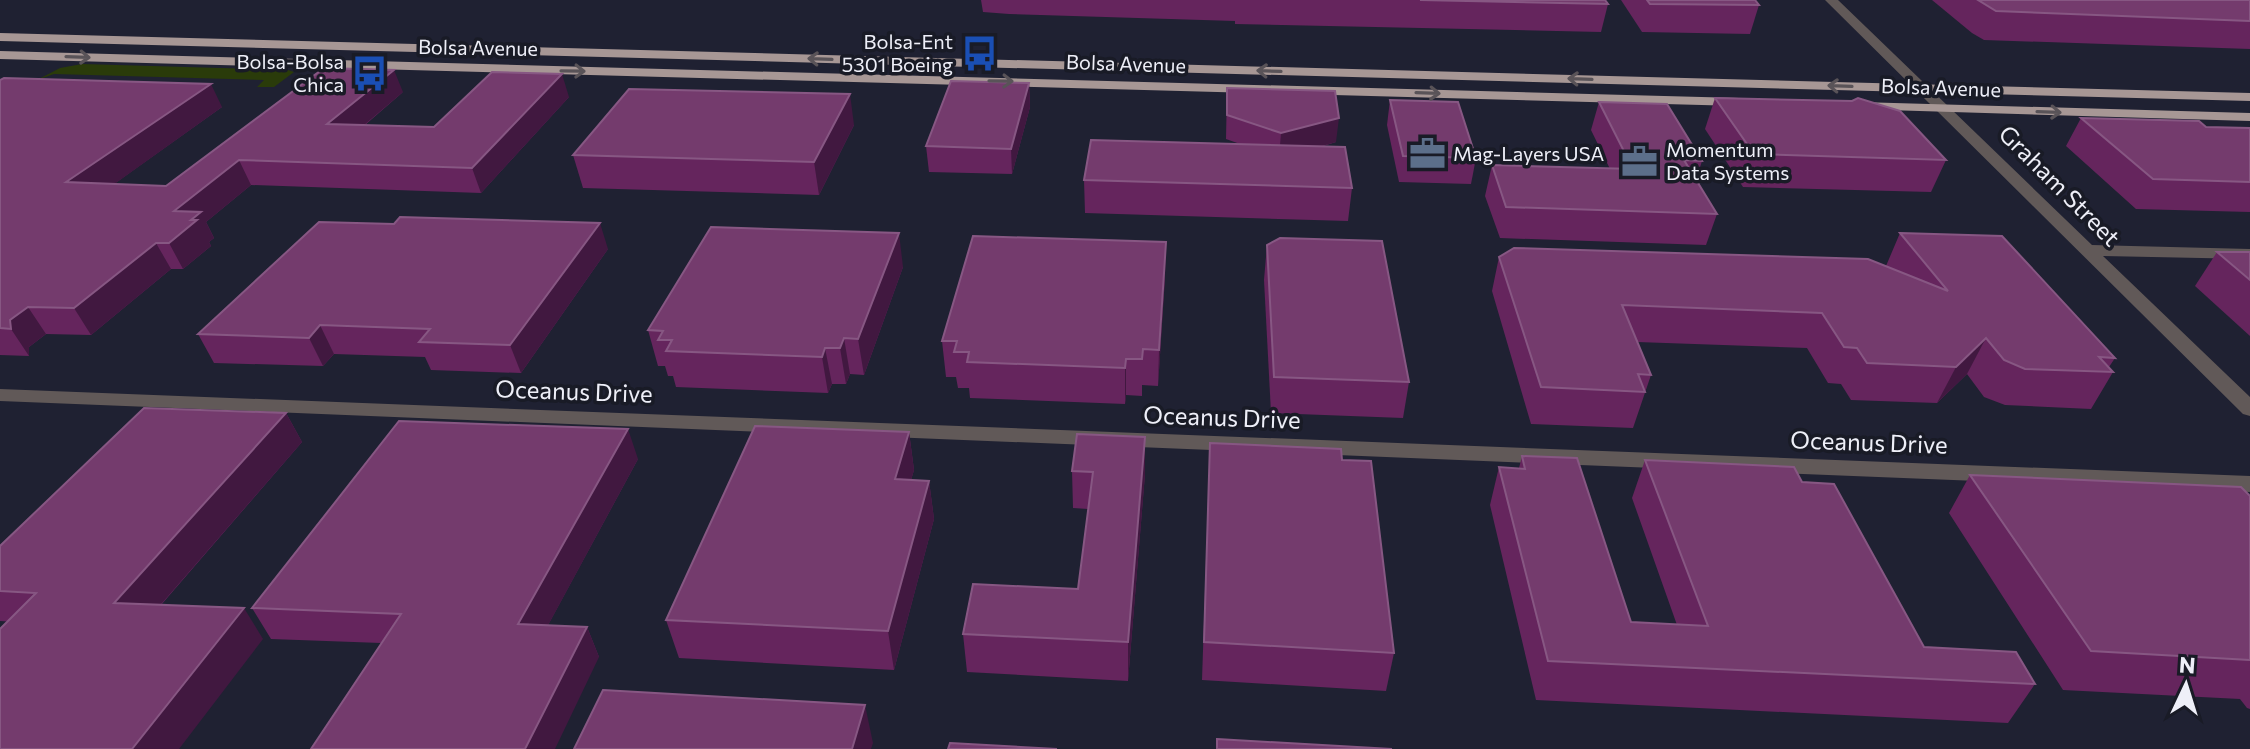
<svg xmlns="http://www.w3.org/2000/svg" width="2250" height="749" viewBox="0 0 2250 749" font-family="Commissioner,sans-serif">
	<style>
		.built { fill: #1f2132 }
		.green { fill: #2a3b0a }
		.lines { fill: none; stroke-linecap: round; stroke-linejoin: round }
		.minor { fill: #615958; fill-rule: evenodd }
		.major { fill: #a79795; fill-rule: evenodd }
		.wall { fill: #65255d }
		.shaded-wall { fill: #411840 }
		.building { fill: #743b6d; stroke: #875783; stroke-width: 2 }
		.oneway { stroke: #595358 }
		.labels { text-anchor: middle; stroke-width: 7; stroke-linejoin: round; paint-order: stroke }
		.far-poi-label { font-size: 20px; fill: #eeeff8; stroke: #191b26; text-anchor: end }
		.far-street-label { font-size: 20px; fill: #eeeff8; stroke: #191b26 }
		.street-label { font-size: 24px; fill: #eeeff8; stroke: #191b26 }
	</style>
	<rect width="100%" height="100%" fill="#191b26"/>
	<rect class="built" x="0" y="0" width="2250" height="749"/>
	<polygon class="green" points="82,64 288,70 294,72 274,87 257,87 264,80 54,74 37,80 60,68"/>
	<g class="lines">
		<g class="minor">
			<polygon points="1825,0 1838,0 2092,245 2250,249 2250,259 2103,256 2250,397 2250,416 2243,414"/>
			<polygon points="0,389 2250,476 2250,492 0,401"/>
		</g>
		<g class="major">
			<polygon points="0,33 2250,93 2250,101 0,41"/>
			<polygon points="0,51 1739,98 1746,102 1739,106 0,59"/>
			<polygon points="1859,102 2250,113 2250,121 1854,109 1854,103"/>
		</g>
	</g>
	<g class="wall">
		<polygon points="981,0 1605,0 1608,4 1601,32 1235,24 1235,21 1009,14 983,12"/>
		<polygon points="1621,0 1755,0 1759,5 1750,34 1642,32"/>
		<polygon points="1932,0 2250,0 2250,49 1984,40 1972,33"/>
		<polygon points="0,80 222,107 114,184 166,186 403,92 365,125 434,127 569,97 481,193 251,185 206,222 214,238 209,242 211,246 183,269 171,269 91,335 46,334 29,347 29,356 0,355"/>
		<polygon points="1029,83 1030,107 1012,174 929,172 926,146"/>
		<polygon points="1227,88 1336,142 1320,147 1352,188 1348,221 1085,213 1084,180 1240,144 1226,139"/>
		<polygon points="1715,98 1946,160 1931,192 1743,187 1705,129"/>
		<polygon points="1390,100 1476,158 1471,184 1399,182 1387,125"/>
		<polygon points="1599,102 1702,161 1696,180 1717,214 1706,245 1500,238 1485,196 1492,165 1610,169 1591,130"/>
		<polygon points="2081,118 2206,127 2250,128 2250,212 2136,209 2066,146"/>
		<polygon points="854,125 819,195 583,188 573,155"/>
		<polygon points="1900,233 2115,358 2109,367 2113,372 2091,409 2005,405 1984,397 1967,374 1937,403 1851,400 1841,384 1828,383 1807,348 1637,342 1651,375 1633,428 1531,424 1492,291 1499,257 1886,266"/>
		<polygon points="1267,245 1409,382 1403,418 1271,413 1264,280"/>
		<polygon points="608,249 521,373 431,370 425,357 334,354 323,366 214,363 198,334"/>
		<polygon points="2217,252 2250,252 2250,336 2195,286"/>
		<polygon points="903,267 864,375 850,374 846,384 832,384 828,393 676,387 673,376 668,376 665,366 658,366 648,330"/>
		<polygon points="1165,277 1158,386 1142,385 1142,396 1126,395 1125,404 970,398 969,388 958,388 956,377 946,377 942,341"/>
		<polygon points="286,413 302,442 161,605 263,639 0,621 0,546"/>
		<polygon points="909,432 914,470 911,480 929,481 934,519 894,670 679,658 666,620"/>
		<polygon points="1210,443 1342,460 1394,653 1386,691 1202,680"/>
		<polygon points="1522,456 1631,622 1677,625 1632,498 1645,460 1802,482 1924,647 2035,684 2008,723 1536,700 1490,505 1499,467 1519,468"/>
		<polygon points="638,459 548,625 587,627 599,657 381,643 271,639 252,608"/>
		<polygon points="1072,471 1145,474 1128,681 967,672 963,634 1078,589 1088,509 1073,508"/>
		<polygon points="1970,475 2250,496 2250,709 2247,708 2240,699 2063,690 1949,513"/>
	</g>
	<g class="shaded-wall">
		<polygon points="394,70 403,92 337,148 327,124"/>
		<polygon points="562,74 569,97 481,193 472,168"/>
		<polygon points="1029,83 1030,107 1012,174 1011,149"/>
		<polygon points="211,84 222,107 81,208 66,182"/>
		<polygon points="850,94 854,125 819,195 814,162"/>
		<polygon points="1339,118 1336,142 1279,158 1281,133"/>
		<polygon points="239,160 251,185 206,222 214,238 209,242 211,246 183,269 169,243 174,211"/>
		<polygon points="600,223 608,249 521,373 510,345"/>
		<polygon points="899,233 903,267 864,375 858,339"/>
		<polygon points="1166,242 1165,277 1158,386 1159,350"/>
		<polygon points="156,243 171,269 91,335 74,308"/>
		<polygon points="28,307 46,334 29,347 29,356 11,329 10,320"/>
		<polygon points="320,325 334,354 323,366 309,338"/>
		<polygon points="844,338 850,374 846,384 840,348"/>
		<polygon points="1986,338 1967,374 1937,403 1956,367"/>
		<polygon points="825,348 832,384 828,393 822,357"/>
		<polygon points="1126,359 1126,395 1125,404 1125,368"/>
		<polygon points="286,413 302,442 136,633 114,603"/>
		<polygon points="628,429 638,459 532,655 518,624"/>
		<polygon points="909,432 914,470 900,517 895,479"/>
		<polygon points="1145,437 1145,474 1128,681 1128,642"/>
		<polygon points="929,481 934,519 894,670 888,631"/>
		<polygon points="244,608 263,639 179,749 132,749"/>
		<polygon points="587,627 599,657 555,749 525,749"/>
		<polygon points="865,705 873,743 871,749 852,749"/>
	</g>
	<g class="building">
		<polygon points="1420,0 1605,0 1608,4"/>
		<polygon points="1647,0 1755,0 1759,5 1650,4"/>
		<polygon points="1978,0 2250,0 2250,21 1996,11"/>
		<polygon points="324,68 394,70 327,124 434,127 492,72 562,74 472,168 239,160 174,211 201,212 191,220 197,220 169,243 156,243 74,308 28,307 10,320 11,329 0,328 0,80 4,78 211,84 66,182 166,186"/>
		<polygon points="951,81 1029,83 1011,149 926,146"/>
		<polygon points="1227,88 1335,91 1339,118 1281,133 1227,115"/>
		<polygon points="629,89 850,94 814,162 573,155"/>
		<polygon points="1715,98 1852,101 1858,98 1900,111 1946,160 1754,154"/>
		<polygon points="1390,100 1458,102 1476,158 1403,156"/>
		<polygon points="1599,102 1667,104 1702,161 1684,160 1717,214 1506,207 1492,165 1633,169"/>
		<polygon points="2081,118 2199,121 2206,127 2250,128 2250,182 2153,179"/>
		<polygon points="1091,140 1345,147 1352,188 1084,180"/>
		<polygon points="400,217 600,223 510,345 419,342 430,329 320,325 309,338 198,334 319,222 394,224"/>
		<polygon points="711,227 899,233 858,339 844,338 840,348 825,348 822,357 666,351 672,340 658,340 663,331 648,330"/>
		<polygon points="1900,233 2002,236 2115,358 2099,357 2113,372 2025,369 2004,360 1986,338 1956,367 1867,363 1857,348 1844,347 1822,313 1622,305 1651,375 1638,374 1645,392 1541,387 1499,257 1514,248 1868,259 1948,291"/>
		<polygon points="973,236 1166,242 1159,350 1143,349 1142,359 1126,359 1125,368 967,362 969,352 954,352 957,341 942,341"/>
		<polygon points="1280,238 1382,241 1409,382 1274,377 1267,245"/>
		<polygon points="2217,252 2250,252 2250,280"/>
		<polygon points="144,408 286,413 114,603 244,608 132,749 0,749 0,629 36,593 0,591 0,546"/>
		<polygon points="399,421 628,429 518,624 587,627 525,749 311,749 401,614 252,608"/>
		<polygon points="755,426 909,432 895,479 929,481 888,631 666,620"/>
		<polygon points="1077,434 1145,437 1128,642 963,634 973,584 1078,589 1093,472 1072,471"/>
		<polygon points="1210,443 1341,449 1342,460 1371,461 1394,653 1204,642"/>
		<polygon points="1522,456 1577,458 1631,622 1708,626 1645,460 1794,467 1802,482 1834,484 1924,647 2016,652 2035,684 1548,661 1499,467 1525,469"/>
		<polygon points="1970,475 2241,487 2250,496 2250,660 2091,651"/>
		<polygon points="603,690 865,705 852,749 574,749"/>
		<polygon points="1217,739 1392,749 1217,749"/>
		<polygon points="950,743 1057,749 948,749"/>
	</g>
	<defs><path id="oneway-shaft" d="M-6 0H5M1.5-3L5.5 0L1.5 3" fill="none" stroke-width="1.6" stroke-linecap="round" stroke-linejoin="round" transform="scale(2)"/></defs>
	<g class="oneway">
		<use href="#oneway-shaft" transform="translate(78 57) rotate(2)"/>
		<use href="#oneway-shaft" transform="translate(820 59) rotate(-178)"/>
		<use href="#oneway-shaft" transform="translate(573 71) rotate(1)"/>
		<use href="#oneway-shaft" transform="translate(1269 71) rotate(-178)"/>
		<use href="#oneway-shaft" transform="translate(1580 79) rotate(-178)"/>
		<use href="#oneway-shaft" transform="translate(1001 81) rotate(1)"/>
		<use href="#oneway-shaft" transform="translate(1840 86) rotate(-178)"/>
		<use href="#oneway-shaft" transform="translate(1428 93) rotate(2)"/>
		<use href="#oneway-shaft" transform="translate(2049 112) rotate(2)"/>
	</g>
	<defs>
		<symbol id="bus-bare" viewBox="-9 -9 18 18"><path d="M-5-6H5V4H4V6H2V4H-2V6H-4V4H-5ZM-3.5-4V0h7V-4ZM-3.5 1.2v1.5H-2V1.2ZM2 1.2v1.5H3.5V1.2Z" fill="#1a4fb4" stroke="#191b26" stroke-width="2.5" paint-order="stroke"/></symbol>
		<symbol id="office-bare" viewBox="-9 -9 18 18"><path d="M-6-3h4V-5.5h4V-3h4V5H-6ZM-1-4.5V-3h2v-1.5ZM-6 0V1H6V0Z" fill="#5c6f8a" stroke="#191b26" stroke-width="2.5" paint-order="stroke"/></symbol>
	</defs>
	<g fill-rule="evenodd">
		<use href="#bus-bare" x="954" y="28" width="51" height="51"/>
		<use href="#bus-bare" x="344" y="48" width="51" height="51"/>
		<use href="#office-bare" x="1402" y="128" width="51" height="51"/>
		<use href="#office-bare" x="1614" y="136" width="51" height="51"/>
	</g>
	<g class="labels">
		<g class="far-poi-label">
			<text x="953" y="49">Bolsa-Ent<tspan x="953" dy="23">5301 Boeing</tspan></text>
			<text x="344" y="69">Bolsa-Bolsa<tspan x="344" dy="23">Chica</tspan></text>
			<text x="1666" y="157" text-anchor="start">Momentum<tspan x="1666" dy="23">Data Systems</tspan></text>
			<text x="1453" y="161" text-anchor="start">Mag-Layers USA</text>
		</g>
		<g class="far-street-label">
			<text transform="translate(478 48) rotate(1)" y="7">Bolsa Avenue</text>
			<text transform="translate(1126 64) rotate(2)" y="7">Bolsa Avenue</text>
			<text transform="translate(1941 88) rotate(2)" y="7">Bolsa Avenue</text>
		</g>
		<g class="street-label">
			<text transform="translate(2059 186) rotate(45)" y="8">Graham Street</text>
			<text transform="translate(574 392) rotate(2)" y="8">Oceanus Drive</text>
			<text transform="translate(1222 418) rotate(2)" y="8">Oceanus Drive</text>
			<text transform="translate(1869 443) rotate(2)" y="8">Oceanus Drive</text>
		</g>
	</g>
	<g transform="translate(2186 685) rotate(4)" stroke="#191b26" stroke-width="6" paint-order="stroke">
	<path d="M0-6L14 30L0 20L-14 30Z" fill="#eeeff8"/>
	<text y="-12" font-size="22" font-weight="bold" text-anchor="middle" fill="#eeeff8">N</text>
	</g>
</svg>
